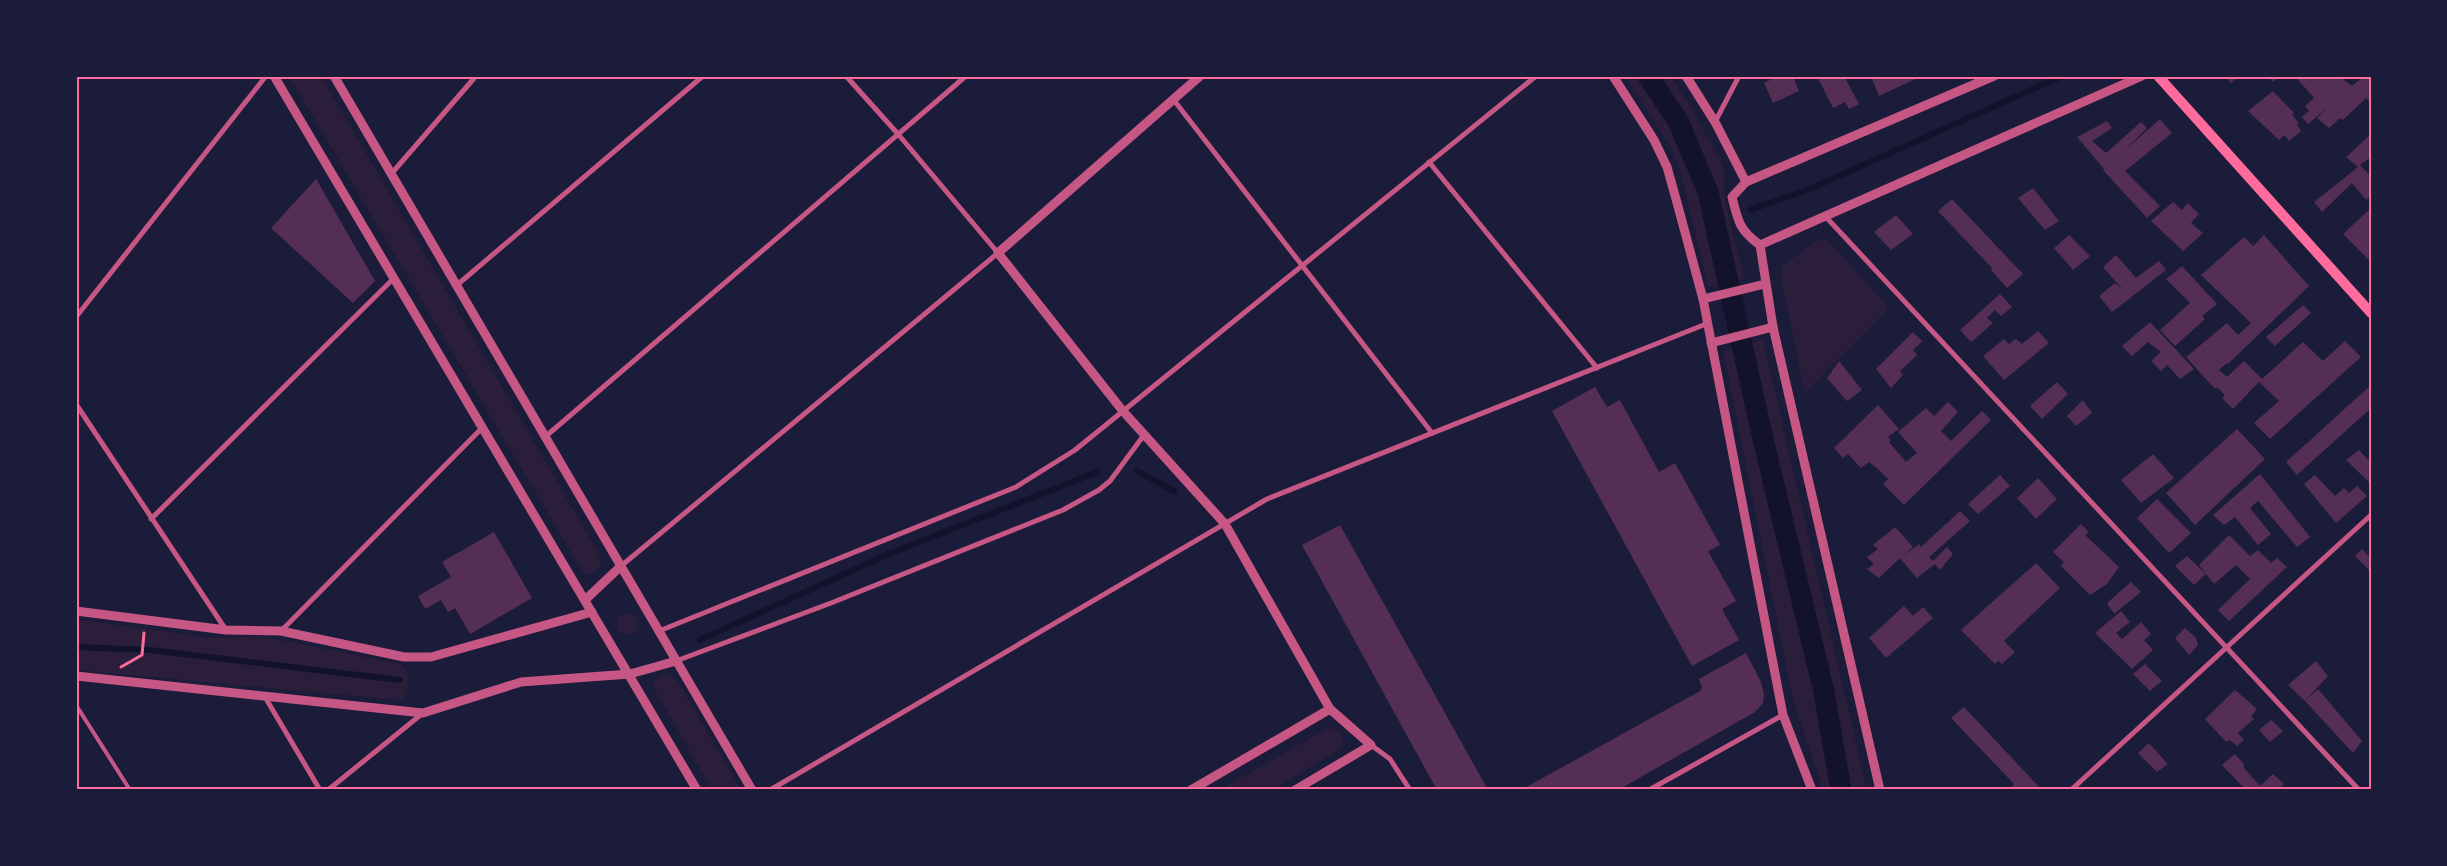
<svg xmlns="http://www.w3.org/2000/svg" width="2447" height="866" viewBox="0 0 2447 866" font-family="'Zilla Slab',serif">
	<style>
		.green { fill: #2a1e3b }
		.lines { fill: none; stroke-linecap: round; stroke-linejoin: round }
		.stream { stroke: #12122b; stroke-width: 6 }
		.canal { stroke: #12122b; stroke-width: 21 }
		.building { fill: #542f53 }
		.path { stroke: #ff6b9d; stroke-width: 3 }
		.service { stroke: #c65784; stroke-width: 4 }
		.minor { stroke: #c65784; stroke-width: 5 }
		.tertiary { stroke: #c65784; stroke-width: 9 }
		.secondary { stroke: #ff6b9d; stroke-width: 10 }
		.neatline { fill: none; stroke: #ff6b9d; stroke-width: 2 }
	</style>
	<rect width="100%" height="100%" fill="#1b1b3a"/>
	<g class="green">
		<polygon points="289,76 321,76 599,554 601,564 595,573 584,574"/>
		<polygon points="1625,76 1671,76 1694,112 1724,169 1725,200 1744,279 1708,287 1680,168 1671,148"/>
		<polygon points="1828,240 1889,308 1805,393 1781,279 1782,267 1815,241"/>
		<polygon points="1763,340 1866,786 1868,790 1823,790 1794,704 1723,351"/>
		<circle cx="627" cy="624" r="11"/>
		<polygon points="76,619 210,638 265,637 401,664 407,671 408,692 403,699 387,699 76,670"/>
		<polygon points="669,674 677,680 741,790 712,790 654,688 654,683 660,676"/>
		<path d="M1328,728C1341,729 1345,739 1340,749L1272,790H1220Z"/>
	</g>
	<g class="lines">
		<g class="stream">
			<polyline points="1750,210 1812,188 2062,76"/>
			<polyline points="1137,471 1174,491"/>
			<polyline points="700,640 884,556 1097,472"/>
			<polyline points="76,647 150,650 400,680"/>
		</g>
		<polyline class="canal" points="1648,76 1678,121 1708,192 1763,439 1824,692 1841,790"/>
	</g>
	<g class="building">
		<polygon points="1778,76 1793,76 1799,91 1773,103 1764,83"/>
		<polygon points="1817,76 1844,76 1859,104 1849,109 1845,102 1833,108"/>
		<polygon points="1871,76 1922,76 1879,96"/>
		<polygon points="2226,76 2240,76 2230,83"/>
		<polygon points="2268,76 2275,76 2277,78 2273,82"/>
		<polygon points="2295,76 2339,76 2352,86 2364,76 2371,76 2371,103 2366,98 2343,120 2340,118 2329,128 2317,118 2328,107 2308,124 2302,117 2309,111 2305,106 2314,98"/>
		<polygon points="2273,91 2294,113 2292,115 2299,123 2297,125 2301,131 2289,141 2284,135 2279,140 2248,111"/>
		<polygon points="2160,119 2172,133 2125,171 2160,206 2147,218 2103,170 2104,169 2077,137 2107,121 2112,128 2092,141 2106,153 2141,122 2147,128 2123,152"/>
		<polygon points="2369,136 2371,157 2360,165 2371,177 2371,196 2366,200 2352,183 2322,212 2314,202 2358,167 2346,157"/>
		<polygon points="316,179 375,281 353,303 271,228"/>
		<polygon points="2033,188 2059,221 2045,230 2018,198"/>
		<polygon points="1952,199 2023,274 2007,288 1991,270 1992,268 1938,211"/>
		<polygon points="2173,202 2182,210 2188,203 2199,214 2191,223 2203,233 2183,251 2151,221"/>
		<polygon points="2371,208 2371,259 2369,260 2343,234"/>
		<polygon points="1896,215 1913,234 1891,250 1874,232"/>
		<polygon points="2069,235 2090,256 2073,270 2054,248"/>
		<polygon points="2264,235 2309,286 2228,364 2227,363 2219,370 2227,377 2244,361 2262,379 2303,342 2323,361 2345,341 2361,357 2270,439 2254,423 2279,401 2259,382 2233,409 2222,398 2225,395 2217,387 2215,389 2186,357 2227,323 2238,335 2251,323 2201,275 2244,237 2253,246"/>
		<polygon points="2116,255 2136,278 2159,261 2166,270 2112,312 2099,296 2115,283 2124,291 2103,267"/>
		<polygon points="2182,266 2217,304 2202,316 2205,319 2175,346 2160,330 2190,303 2166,279"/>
		<polygon points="2000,294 2012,307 2001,316 1995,310 1987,318 1993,323 1971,342 1960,330"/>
		<polygon points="2303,305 2311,313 2275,346 2266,337"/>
		<polygon points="2150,322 2194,369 2180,379 2167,365 2161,371 2151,361 2161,352 2148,342 2132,356 2122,346"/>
		<polygon points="2038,331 2049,343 2004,380 1983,356 2004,339 2009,344 2016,339 2022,344"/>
		<polygon points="1913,332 1922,341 1913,350 1917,355 1900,371 1903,375 1891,388 1876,369"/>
		<polygon points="1839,361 1862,390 1847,401 1827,378"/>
		<polygon points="2057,382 2068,394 2042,419 2030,406"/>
		<polygon points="2371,385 2371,408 2297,475 2286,462"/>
		<polygon points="1595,387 1607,407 1620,400 1659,472 1675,463 1720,545 1708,551 1736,601 1722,609 1739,640 1692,666 1552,411"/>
		<polygon points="2083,400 2092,413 2076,426 2067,416"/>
		<polygon points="1948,402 1958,412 1941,431 1951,441 1982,411 1991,420 1904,505 1883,484 1888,479 1877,468 1869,462 1861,468 1848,454 1843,458 1834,448 1878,405 1899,429 1888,437 1891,440 1889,442 1906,462 1917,453 1898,432 1926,408 1934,416"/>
		<polygon points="2237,429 2265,459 2195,525 2166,493"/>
		<polygon points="2359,450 2371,463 2371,484 2346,460"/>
		<polygon points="2153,454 2174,478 2141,503 2121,480"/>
		<polygon points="2260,474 2310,537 2297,547 2258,501 2250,508 2271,534 2258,545 2235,517 2224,525 2213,515"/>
		<polygon points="2000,475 2010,486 1978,514 1968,504"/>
		<polygon points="2315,475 2335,496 2344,488 2349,493 2357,486 2367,496 2336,523 2304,484"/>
		<polygon points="2038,478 2057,499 2036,519 2017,498"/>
		<polygon points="2157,499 2191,533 2169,553 2137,518"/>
		<polygon points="1960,511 1970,521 1929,557 1933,561 1947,547 1953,554 1940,570 1935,564 1917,578 1900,558 1879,578 1867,569 1874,564 1867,557 1878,549 1873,545 1895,527 1913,547 1902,557 1919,544 1921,547"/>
		<polygon points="2081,524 2089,532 2085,535 2119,567 2107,584 2090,595 2061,566 2064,562 2053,552"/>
		<polygon points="1340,525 1488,790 1437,790 1302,545"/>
		<polygon points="494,532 532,598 470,634 455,608 448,612 441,600 425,609 418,596 451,577 442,562"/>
		<polygon points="2229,535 2250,556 2258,550 2271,563 2277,558 2287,567 2229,621 2218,610 2250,579 2236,565 2214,584 2199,565"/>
		<polygon points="2362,549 2371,559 2371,572 2355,556"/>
		<polygon points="2187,556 2206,574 2194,585 2175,566"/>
		<polygon points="2036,563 2060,588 2004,641 2015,652 2002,664 1999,661 1995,664 1961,630"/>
		<polygon points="2131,582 2141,592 2114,614 2107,603"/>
		<polygon points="1904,606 1913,616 1923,607 1933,618 1886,658 1869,638"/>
		<polygon points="2121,611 2130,622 2116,633 2122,639 2141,622 2151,634 2144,640 2153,650 2132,669 2095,633"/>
		<polygon points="2185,628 2196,638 2198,645 2189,655 2175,638"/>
		<polygon points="1746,653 1761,682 1764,694 1763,703 1755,712 1618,790 1521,790 1700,691 1702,687 1699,679"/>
		<polygon points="2316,661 2328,676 2305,701 2288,685"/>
		<polygon points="2145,664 2162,681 2150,691 2133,674"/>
		<polygon points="2318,689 2362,741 2353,753 2305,701"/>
		<polygon points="2235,690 2257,709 2251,717 2254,719 2238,733 2244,740 2237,746 2230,740 2226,742 2205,719"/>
		<polygon points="1964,707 2042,790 2010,790 2014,784 1951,718"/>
		<polygon points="2271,720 2283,731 2270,742 2259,730"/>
		<polygon points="2149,743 2168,764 2157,772 2138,753"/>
		<polygon points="2235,754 2244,764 2244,768 2260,786 2273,774 2284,784 2277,790 2246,790 2222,765"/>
	</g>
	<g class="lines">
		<polyline class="path" points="121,667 142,655 144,633"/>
		<polyline class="service" points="76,705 130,790"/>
		<g class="minor">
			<polyline points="1173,99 1432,433"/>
			<polyline points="1715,122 1739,76"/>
			<polyline points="1429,162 1597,368"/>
			<polyline points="392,173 476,76"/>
			<polyline points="1826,217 2359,790"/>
			<polyline points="457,285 703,76"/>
			<polyline points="76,317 266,76"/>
			<polyline points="76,404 226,630"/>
			<polyline points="545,437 966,76"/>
			<polyline points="151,519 394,278"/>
			<polyline points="621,566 998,253 898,134 846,76"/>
			<polyline points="281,631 482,428"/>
			<polyline points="659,631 1016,487 1075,450 1536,76"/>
			<polyline points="676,661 831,603 1063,510 1099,490 1110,481 1144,435"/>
			<polyline points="265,697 320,790"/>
			<polyline points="1371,745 1390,759 1410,790"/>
			<polyline points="328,790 423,713"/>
			<polyline points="770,790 1267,499 1706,324"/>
			<polyline points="1649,790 1783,715"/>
			<polyline points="2071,790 2371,515"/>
		</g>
		<g class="tertiary">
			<polyline points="274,76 697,790"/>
			<polyline points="334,76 752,790"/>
			<polyline points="1200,76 998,253 1122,410 1225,524 1330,709 1371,745 1295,790"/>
			<polyline points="1613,76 1654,140 1667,167 1676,199 1703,299 1783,715 1812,790"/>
			<polyline points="1686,76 1715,122 1746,182"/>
			<polyline points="1760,245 2142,76"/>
			<polyline points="1703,299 1765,284"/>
			<polyline points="1711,343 1773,327"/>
			<polyline points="585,600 621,566"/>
			<polyline points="76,611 226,630 281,631 404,657 431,657 592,612"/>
			<polyline points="76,676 423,713 521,682 630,674 676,661"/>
			<polyline points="1191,790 1330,709"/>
			<path d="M1880,790L1773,327L1760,245C1739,230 1738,221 1732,197L1746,182L1994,76"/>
		</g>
		<polyline class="secondary" points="2158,76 2371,313"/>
	</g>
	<rect width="2447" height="866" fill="none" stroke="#1b1b3a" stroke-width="155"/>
	<rect x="78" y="78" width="2292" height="710" class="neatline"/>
</svg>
